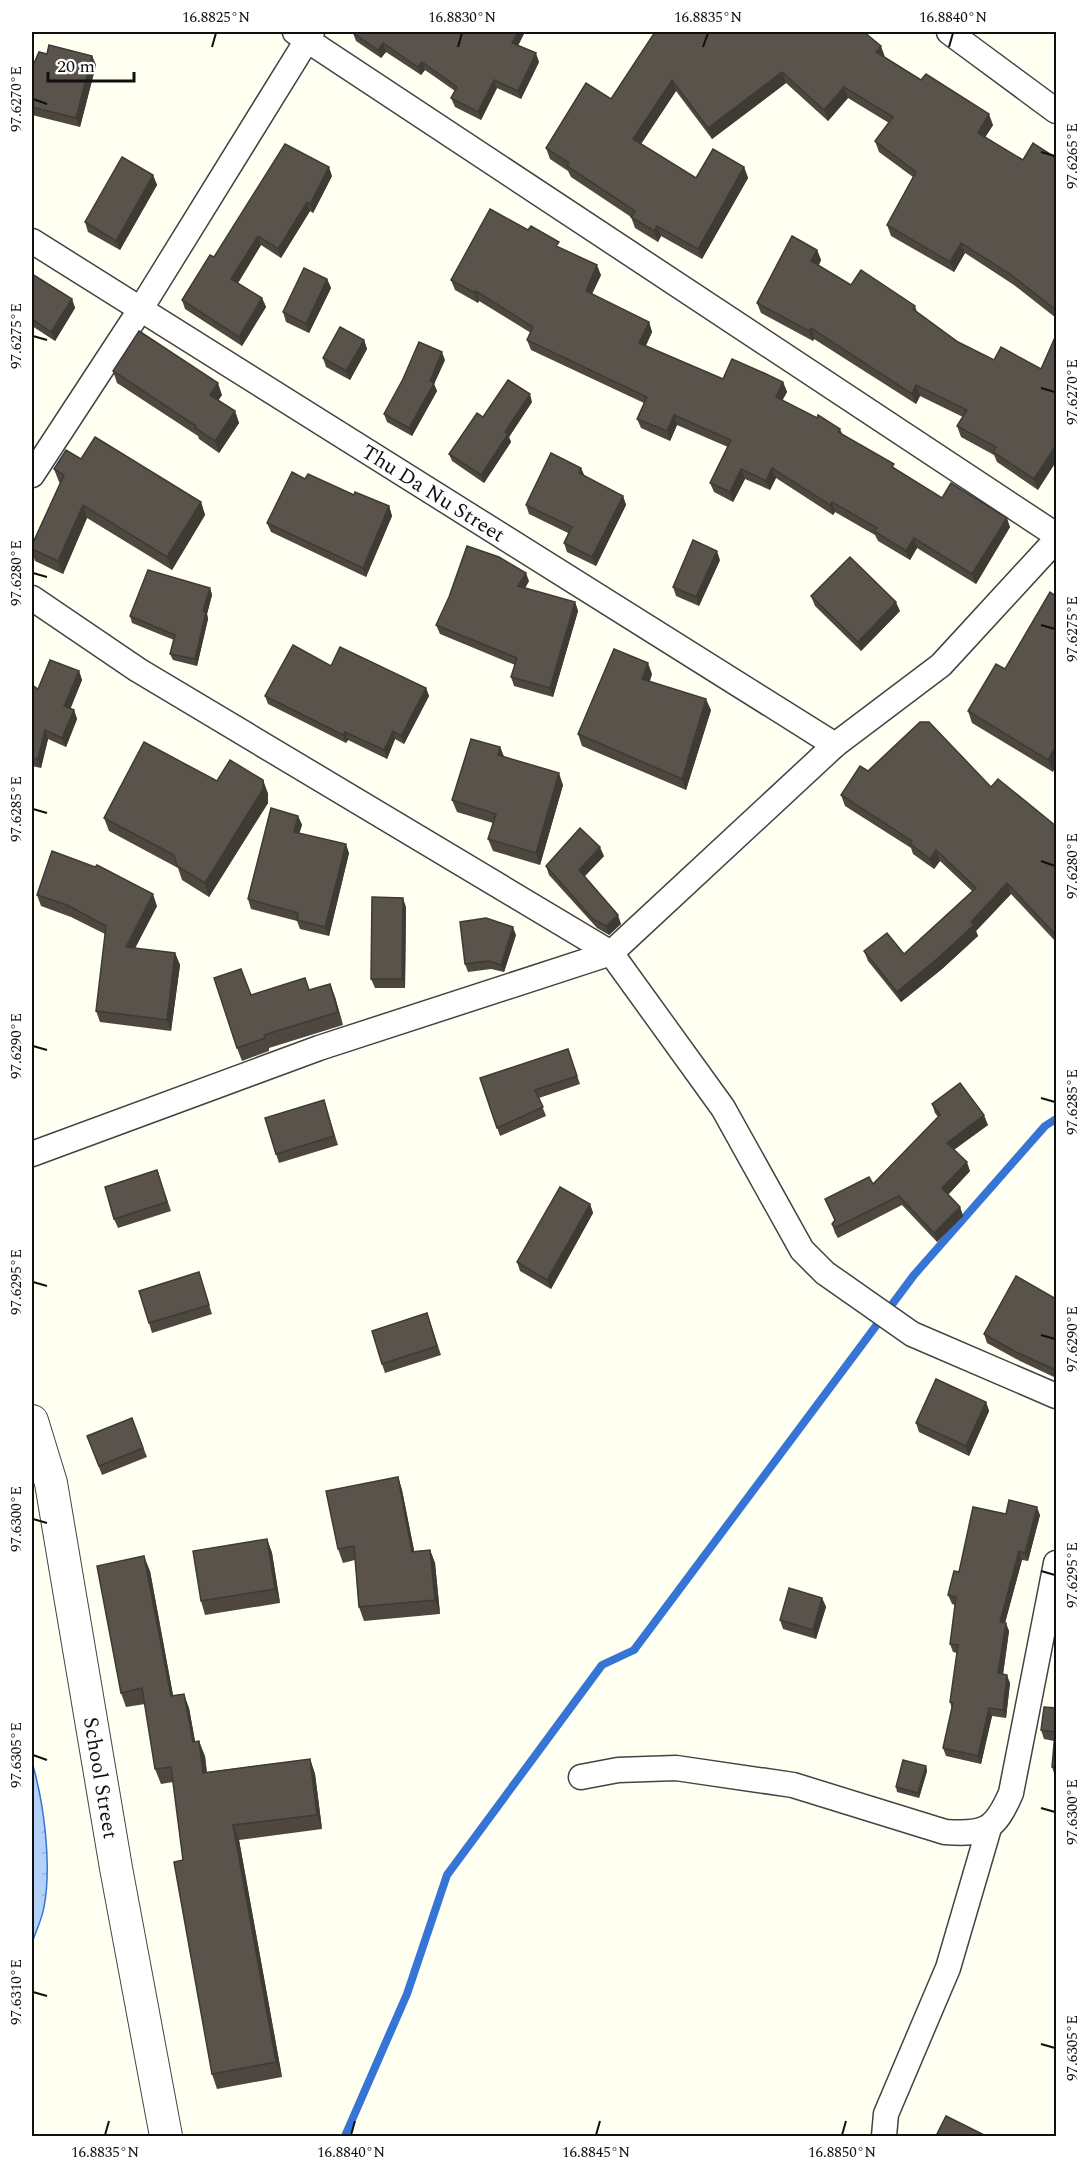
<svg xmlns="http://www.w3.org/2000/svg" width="1088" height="2168" viewBox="0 0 1088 2168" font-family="Spectral,serif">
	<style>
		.water { fill: url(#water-ripples); stroke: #3674d5; stroke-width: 1.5 }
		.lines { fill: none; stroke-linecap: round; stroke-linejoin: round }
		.stream { stroke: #3674d5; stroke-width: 8 }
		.minor-casing { stroke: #434343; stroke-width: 27 }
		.tertiary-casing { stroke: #434343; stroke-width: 34 }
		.minor { stroke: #fff; stroke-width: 24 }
		.tertiary { stroke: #fff; stroke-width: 32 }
		.wall { fill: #4d4740 }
		.shaded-wall { fill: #3e3a34 }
		.building { fill: #59534b; stroke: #3e3a34; stroke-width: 1.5 }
		.ticks { fill: none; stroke: #101010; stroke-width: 2 }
		.labels { text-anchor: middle; stroke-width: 6; stroke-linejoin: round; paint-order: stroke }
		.street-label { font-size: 21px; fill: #101010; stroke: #fff }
		.neatline { fill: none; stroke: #101010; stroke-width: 2 }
		.ticks-label { font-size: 15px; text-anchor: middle; fill: #101010 }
	</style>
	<defs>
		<pattern id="water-ripples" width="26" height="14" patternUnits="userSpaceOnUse" patternTransform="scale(1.5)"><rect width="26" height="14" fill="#b4d1f9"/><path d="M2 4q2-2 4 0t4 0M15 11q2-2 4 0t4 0" fill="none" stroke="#9ab2d4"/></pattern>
	</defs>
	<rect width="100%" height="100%" fill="#fffff2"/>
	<path class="water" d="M32,1762C44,1803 52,1865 44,1907C42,1919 36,1931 32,1943Z"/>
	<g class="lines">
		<polyline class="stream" points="345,2136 407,1994 447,1875 602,1665 634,1650 914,1275 1045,1126 1056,1119"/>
		<defs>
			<g id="minor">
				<polyline points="295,32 1056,535"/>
				<polyline points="949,32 1056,111"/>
				<path id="s1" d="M32,241L835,745"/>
				<polyline points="32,475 140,310 312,32"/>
				<polyline points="32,598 138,670 611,953 723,1108 802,1250 825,1273 912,1334 1056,1396"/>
				<polyline points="32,1154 319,1048 611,953 835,745 941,665 1056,540"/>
				<path d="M581,1777L618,1770L676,1768L793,1785L945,1832C985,1835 995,1830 1011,1793L1056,1563"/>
				<polyline points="884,2136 886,2114 948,1968 989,1828"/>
			</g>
			<g id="tertiary">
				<path id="s2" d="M32,1421L51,1483L116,1868L166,2136"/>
			</g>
		</defs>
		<use href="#minor" class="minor-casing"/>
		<use href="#tertiary" class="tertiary-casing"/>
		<use href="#minor" class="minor"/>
		<use href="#tertiary" class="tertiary"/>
	</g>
	<g class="wall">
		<polygon points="353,33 518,46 539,62 521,99 497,88 481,120 455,107 451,98 455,91 425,70 421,75 386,52 381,58 356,41"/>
		<polygon points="653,35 885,57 993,125 985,137 1023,160 1056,158 1056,318 1014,285 965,253 954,272 891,236 887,225 913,177 879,152 875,141 889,123 848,98 828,121 786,83 712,139 676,91 641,144 696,178 744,167 748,178 702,259 661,236 658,242 635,228 631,217 571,177 568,171 550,159 546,148 611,99"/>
		<polygon points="92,56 96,65 80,127 32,115 32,68"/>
		<polygon points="153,175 157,185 120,250 88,232 85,222"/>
		<polygon points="332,176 313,213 310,211 281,258 261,245 238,283 262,298 266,307 242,346 185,309 182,300 214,257"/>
		<polygon points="561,248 601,275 592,294 649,322 652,332 646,346 723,379 783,382 787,392 782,400 840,429 843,435 942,498 1010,527 976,584 917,548 910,560 878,541 875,535 835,512 833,515 776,478 770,490 745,479 733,502 714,492 710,483 728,447 677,425 670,441 641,428 637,419 644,403 531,350 527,340 531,333 479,301 478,303 455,290 451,280"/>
		<polygon points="817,250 821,260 819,265 851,285 915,306 917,312 958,342 994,360 1041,369 1038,490 997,462 994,455 961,437 957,426 963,417 920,396 916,404 814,339 813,341 761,313 757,303"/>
		<polygon points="32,274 72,299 75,308 55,341 32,326"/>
		<polygon points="327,279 331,288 309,333 286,322 283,312"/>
		<polygon points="364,340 367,349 350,380 326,367 323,358"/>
		<polygon points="445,360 434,384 437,391 412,436 387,422 384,414"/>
		<polygon points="113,371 222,395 218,400 235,411 239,423 219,453 199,439 198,436 117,383"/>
		<polygon points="532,402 509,437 511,442 484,483 452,461 449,454 483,417"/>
		<polygon points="81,459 201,502 205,515 172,570 87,518 63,574 35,561 32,552 32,545 60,483 59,482 54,469"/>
		<polygon points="581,468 584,476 623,496 626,505 596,566 567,552 564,543 568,533 529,514 526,505"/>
		<polygon points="305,479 389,506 392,516 366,577 271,532 267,523"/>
		<polygon points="720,560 699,606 676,596 673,587"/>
		<polygon points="529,581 525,588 575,602 578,611 553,697 514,686 511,677 515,665 440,634 436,625"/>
		<polygon points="210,588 212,595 207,614 208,619 197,666 173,660 170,654 174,640 132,623 130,616"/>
		<polygon points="811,596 900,611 861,651 815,606"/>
		<polygon points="1056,596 1053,772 972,723 968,711 1005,669"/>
		<polygon points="331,666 426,688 429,696 404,744 395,739 387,759 348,740 346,743 268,704 265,696"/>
		<polygon points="79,671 82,680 70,708 74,710 77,719 66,747 48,739 41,768 32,766 32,685 38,689"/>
		<polygon points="652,674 650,681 711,710 686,790 582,746 578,734"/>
		<polygon points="500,747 504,757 563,785 540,865 493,851 488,839 493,823 457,812 452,800"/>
		<polygon points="868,771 991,787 1056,826 1056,942 1011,894 976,931 978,936 942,969 901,1002 868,961 864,951 904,954 972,891 940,861 934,869 913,854 911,848 845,806 841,795"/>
		<polygon points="263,780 268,794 268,803 209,897 182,880 178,868 109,831 104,818 217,781"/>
		<polygon points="298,816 302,825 299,833 349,853 329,936 300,929 297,921 251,909 248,899"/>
		<polygon points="604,856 584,877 621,924 609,935 597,928 549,875 546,866"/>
		<polygon points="37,895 157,906 135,948 175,953 180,965 171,1031 100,1022 96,1011 105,934 71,917 41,906"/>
		<polygon points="406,907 405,988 375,988 371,979"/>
		<polygon points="516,935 504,972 491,969 468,972 465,964"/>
		<polygon points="330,984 335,997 343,1025 269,1048 269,1051 242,1061 237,1048 251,995 310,990"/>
		<polygon points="568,1049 580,1084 539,1098 546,1116 500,1136 480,1078"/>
		<polygon points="324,1100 338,1145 279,1163 276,1154"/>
		<polygon points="932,1104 988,1125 954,1150 970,1171 948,1195 960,1207 963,1216 937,1242 902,1205 838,1238 835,1233 832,1224 835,1221 825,1199 873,1184 938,1117 935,1113"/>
		<polygon points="157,1170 171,1211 118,1228 114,1219"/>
		<polygon points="590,1204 593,1213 551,1289 520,1271 517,1262"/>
		<polygon points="199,1272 212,1314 152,1333 149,1323"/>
		<polygon points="1056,1299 1056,1378 1020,1361 987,1343 984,1334"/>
		<polygon points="430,1322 441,1355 385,1373 382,1364"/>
		<polygon points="986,1402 989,1411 969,1456 919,1432 916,1423"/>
		<polygon points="132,1418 147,1457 102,1475 87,1436"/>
		<polygon points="398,1477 402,1490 414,1551 430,1550 435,1563 440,1614 364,1621 359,1607 355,1560 343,1563 338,1549"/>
		<polygon points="1006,1514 1040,1515 1028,1561 1022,1560 1005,1623 1009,1631 1003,1674 1010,1683 1006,1718 992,1716 981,1764 946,1756 943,1748 952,1709 950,1702 957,1653 953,1652 950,1644 955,1605 952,1604 948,1595 959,1572"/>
		<polygon points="267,1539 272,1553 280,1603 205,1615 201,1601"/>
		<polygon points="150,1571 173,1696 189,1708 195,1742 205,1756 207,1772 310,1759 315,1774 322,1829 239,1840 282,2077 217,2089 212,2074 173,1782 161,1784 155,1769 145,1704 126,1707 121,1693"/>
		<polygon points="822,1598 826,1607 816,1639 783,1629 780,1620"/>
		<polygon points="1056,1708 1056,1776 1055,1776 1052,1767 1054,1741 1044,1739 1041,1730"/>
		<polygon points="926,1766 927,1771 919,1798 897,1792 896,1787"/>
	</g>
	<g class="shaded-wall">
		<polygon points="518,32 525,32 515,52 512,43"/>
		<polygon points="383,43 386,52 381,58 378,50"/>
		<polygon points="881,46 885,57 876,52"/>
		<polygon points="536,53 539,62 521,99 518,91"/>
		<polygon points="92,56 96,65 80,127 76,118"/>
		<polygon points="422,62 425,70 421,75 418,67"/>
		<polygon points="782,72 786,83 712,139 708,128"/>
		<polygon points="494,80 497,88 481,120 478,112"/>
		<polygon points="672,80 676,91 637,150 633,139"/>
		<polygon points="844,87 848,98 828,121 824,110"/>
		<polygon points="989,114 993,125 981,144 978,133"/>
		<polygon points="329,167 332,176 313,213 310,204"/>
		<polygon points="744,167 748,178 702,259 698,249"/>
		<polygon points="153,175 157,185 120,250 116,241"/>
		<polygon points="307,202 310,211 281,258 278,249"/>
		<polygon points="657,226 661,236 658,242 654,231"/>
		<polygon points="258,236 261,245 235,288 231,279"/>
		<polygon points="961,243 965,253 954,272 950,262"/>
		<polygon points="817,250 821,260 815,272 811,261"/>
		<polygon points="597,265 601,275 589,300 586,291"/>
		<polygon points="327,279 331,288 309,333 306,324"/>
		<polygon points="476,291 479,301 478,303 475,293"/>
		<polygon points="262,298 266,307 242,346 239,337"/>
		<polygon points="72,299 75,308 55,341 51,332"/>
		<polygon points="649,322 652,332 642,353 639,343"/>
		<polygon points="811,328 814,339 813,341 809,331"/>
		<polygon points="364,340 367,349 350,380 346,371"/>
		<polygon points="442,352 445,360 434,384 437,391 412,436 409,428"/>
		<polygon points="783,382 787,392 779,407 776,397"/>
		<polygon points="218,383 222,395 214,407 210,395"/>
		<polygon points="916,385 920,396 916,404 912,394"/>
		<polygon points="530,394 532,402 509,437 511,442 484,483 481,475 505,432"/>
		<polygon points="235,411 239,423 219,453 215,441"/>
		<polygon points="674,415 677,425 670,441 667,431"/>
		<polygon points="1056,445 1056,462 1038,490 1034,479"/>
		<polygon points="581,468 585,477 579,473"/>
		<polygon points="772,468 776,478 770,490 766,481"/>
		<polygon points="741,469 745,479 733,502 730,492"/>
		<polygon points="623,496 626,505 596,566 592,557"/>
		<polygon points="201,502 205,515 172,570 167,557"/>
		<polygon points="832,502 835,512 833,515 830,505"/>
		<polygon points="83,505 87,518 63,574 58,561"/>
		<polygon points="389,506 392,516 366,577 363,568"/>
		<polygon points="1007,518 1010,527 976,584 972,574"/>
		<polygon points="914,538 917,548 910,560 906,551"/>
		<polygon points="717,551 720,560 699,606 696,597"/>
		<polygon points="526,573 529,581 521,595 518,586"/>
		<polygon points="210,588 212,595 207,614 208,619 197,666 195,659 203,611"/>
		<polygon points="575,602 578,611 553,697 550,688"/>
		<polygon points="896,602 900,611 861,651 858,642"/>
		<polygon points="648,663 652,674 646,690 642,679"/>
		<polygon points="79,671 82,680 68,715 64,706"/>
		<polygon points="426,688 429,696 404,744 401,736"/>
		<polygon points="706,699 711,710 686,790 682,779"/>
		<polygon points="74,710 77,719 66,747 62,738"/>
		<polygon points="45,730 48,739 41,768 38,759"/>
		<polygon points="393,731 395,739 387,759 384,750"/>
		<polygon points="345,732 348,740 346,743 343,735"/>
		<polygon points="1056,746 1056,765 1053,772 1048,760"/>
		<polygon points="500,747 505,759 498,755"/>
		<polygon points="559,773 563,785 540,865 536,853"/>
		<polygon points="263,780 268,794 268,803 209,897 205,883"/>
		<polygon points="298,816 302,825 297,841 294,832"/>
		<polygon points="346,844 349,853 329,936 325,927"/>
		<polygon points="600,847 604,856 582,879 579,870"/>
		<polygon points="936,850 940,861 934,869 930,859"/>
		<polygon points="1007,883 1011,894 976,931 978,936 942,969 901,1002 897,992"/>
		<polygon points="153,894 157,906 130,958 126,947"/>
		<polygon points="403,898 406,907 405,988 402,979"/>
		<polygon points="618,915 621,924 609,935 606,926"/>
		<polygon points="513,927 516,935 504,972 501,965"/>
		<polygon points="175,953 180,965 171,1031 167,1020"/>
		<polygon points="330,984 335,997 343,1025 338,1012"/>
		<polygon points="984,1115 988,1125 950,1152 947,1143"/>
		<polygon points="967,1162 970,1171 945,1198 942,1188"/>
		<polygon points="590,1204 593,1213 551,1289 547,1280"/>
		<polygon points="960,1207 963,1216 937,1242 934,1233"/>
		<polygon points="986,1402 989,1411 969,1456 966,1446"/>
		<polygon points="398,1477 402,1490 417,1565 412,1552"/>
		<polygon points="1037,1507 1040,1515 1028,1561 1025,1553"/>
		<polygon points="267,1539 272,1553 280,1603 275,1589"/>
		<polygon points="430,1550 435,1563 440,1614 435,1600"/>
		<polygon points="1019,1551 1022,1560 1003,1630 1000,1622"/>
		<polygon points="144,1556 150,1571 176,1711 171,1696"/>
		<polygon points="822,1598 826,1607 816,1639 813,1630"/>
		<polygon points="1006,1623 1009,1631 1002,1682 998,1673"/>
		<polygon points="1007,1675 1010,1683 1006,1718 1003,1710"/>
		<polygon points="184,1694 189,1708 198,1757 193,1742"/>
		<polygon points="989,1708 992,1716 981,1764 978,1756"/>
		<polygon points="199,1741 205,1756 208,1788 203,1773"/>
		<polygon points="310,1759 315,1774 322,1829 317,1815"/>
		<polygon points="926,1766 927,1771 919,1798 918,1793"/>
		<polygon points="233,1825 239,1840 282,2077 276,2062"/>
	</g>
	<g class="building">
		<polygon points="354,32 518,32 512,43 536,53 518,91 494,80 478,112 451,98 457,87 422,62 418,67 383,43 378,50 353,33"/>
		<polygon points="657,32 864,32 881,46 876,52 921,80 926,74 989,114 978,133 1023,160 1033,143 1056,158 1056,310 1010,274 961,243 950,262 887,225 916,172 875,141 893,117 844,87 824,110 782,72 708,128 672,80 633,139 696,178 713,149 744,167 698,249 657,226 654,231 631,217 635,211 567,166 569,163 546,148 586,83 611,99 653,35"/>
		<polygon points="49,45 92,56 76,118 32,107 32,68 39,52 47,54"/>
		<polygon points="285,144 329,167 310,204 307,202 278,249 258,236 231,279 262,298 239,337 182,300 210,255 214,257"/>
		<polygon points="122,157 153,175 116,241 85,222"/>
		<polygon points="490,209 528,230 531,226 559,242 556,246 597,265 586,291 649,322 639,343 723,379 732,359 764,373 783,382 776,397 817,418 818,415 840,429 838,432 894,464 892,467 942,498 951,483 1007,518 972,574 914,538 906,551 874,531 877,528 832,502 830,505 772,468 766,481 741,469 730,492 710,483 731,440 674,415 667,431 637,419 647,397 527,340 533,327 476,291 475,293 451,280"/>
		<polygon points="792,236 817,250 811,261 851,285 861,270 915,306 913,309 958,342 994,360 1001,347 1041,369 1056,335 1056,445 1034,479 993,452 996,447 957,426 967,410 916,385 912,394 811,328 809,331 757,303"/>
		<polygon points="304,268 327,279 306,324 283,312"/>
		<polygon points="32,274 72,299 51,332 32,319"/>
		<polygon points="340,327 364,340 346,371 323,358"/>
		<polygon points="139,331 218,383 210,395 235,411 215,441 195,428 196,426 113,371"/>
		<polygon points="419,342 442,352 430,381 434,383 409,428 384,414 403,379"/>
		<polygon points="508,380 530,394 505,432 508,434 481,475 449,454 477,413 483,417"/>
		<polygon points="95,437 201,502 167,557 83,505 58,561 32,549 32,545 64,475 54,469 66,450 81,459"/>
		<polygon points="551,453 581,468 579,473 623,496 592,557 564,543 572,527 526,505"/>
		<polygon points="292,472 305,479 308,474 354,495 355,492 389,506 363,568 267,523"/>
		<polygon points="693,540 717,551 696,597 673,587"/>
		<polygon points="467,546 499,557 526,573 518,586 575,602 550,688 511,677 517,658 436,625 449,597"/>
		<polygon points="850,557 896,602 858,642 811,596"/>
		<polygon points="148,570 210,588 203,611 206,612 195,659 170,654 175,635 130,616"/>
		<polygon points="1050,592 1056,596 1056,746 1048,760 968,711 996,664 1005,669"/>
		<polygon points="293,645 331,666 340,647 426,688 401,736 393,731 384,750 345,732 343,735 265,696"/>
		<polygon points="614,649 648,663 642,679 706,699 682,779 578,734"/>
		<polygon points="50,660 79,671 64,706 74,710 62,738 45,730 38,759 32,758 32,685 38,689"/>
		<polygon points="920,722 929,722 991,787 998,779 1056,826 1056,935 1007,883 971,922 974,925 938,958 897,992 864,951 887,933 904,954 976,888 936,850 930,859 910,844 912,841 841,795 860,766 868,771"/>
		<polygon points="471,739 500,747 498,755 559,773 536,853 488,839 496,814 452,800"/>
		<polygon points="144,742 217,781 230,760 263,780 263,789 205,883 177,866 174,855 104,818"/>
		<polygon points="271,808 298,816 294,832 346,844 325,927 297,920 298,913 248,899"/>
		<polygon points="580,828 600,847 579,870 618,915 606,926 593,919 546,866"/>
		<polygon points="52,851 95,867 97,865 153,894 126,947 175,953 167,1020 96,1011 106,926 67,905 37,895"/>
		<polygon points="372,897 403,898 402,979 371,979"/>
		<polygon points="486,918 513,927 501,965 489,961 465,964 460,922"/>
		<polygon points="241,969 251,995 305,978 309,990 330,984 338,1012 264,1035 265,1038 237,1048 214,978"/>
		<polygon points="568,1049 577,1076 535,1090 543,1107 497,1128 480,1078"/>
		<polygon points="960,1083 984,1115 947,1143 967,1162 942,1188 960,1207 934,1233 899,1196 835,1228 832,1224 835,1220 825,1199 869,1177 873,1184 940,1115 932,1104"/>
		<polygon points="324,1100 334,1136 276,1154 265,1118"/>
		<polygon points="157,1170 167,1202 114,1219 105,1187"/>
		<polygon points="560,1187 590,1204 547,1280 517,1262"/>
		<polygon points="199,1272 209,1305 149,1323 139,1291"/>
		<polygon points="1016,1276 1056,1299 1056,1370 1016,1352 984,1334"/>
		<polygon points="427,1313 437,1346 382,1364 372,1331"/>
		<polygon points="936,1379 986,1402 966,1446 916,1423"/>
		<polygon points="132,1418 143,1448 99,1466 87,1436"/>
		<polygon points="398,1477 412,1552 430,1550 435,1600 359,1607 354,1546 338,1549 326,1491"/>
		<polygon points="1009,1500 1037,1507 1025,1553 1019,1551 1000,1622 1006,1623 998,1673 1007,1675 1003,1710 989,1708 978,1756 943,1748 953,1703 950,1702 958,1645 950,1644 956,1597 948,1595 954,1571 959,1572 973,1507 1006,1514"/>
		<polygon points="267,1539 275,1589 201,1601 193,1551"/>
		<polygon points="144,1556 171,1696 184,1694 193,1742 199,1741 203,1773 310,1759 317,1815 233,1825 276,2062 212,2074 174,1862 183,1860 171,1767 155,1769 142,1688 121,1693 97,1566"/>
		<polygon points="789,1588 822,1598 813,1630 780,1620"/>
		<polygon points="1044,1707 1056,1708 1056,1767 1052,1767 1055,1732 1041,1730"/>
		<polygon points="903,1760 926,1766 918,1793 896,1787"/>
		<polygon points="946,2116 986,2136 936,2136"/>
	</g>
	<path class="ticks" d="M212,47L216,33M458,47L462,33M703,47L708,33M949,47L953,33M33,99L47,104M1041,152L1055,156M33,336L47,340M1041,388L1055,392M33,573L47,577M1041,625L1055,629M33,809L47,813M1041,861L1055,866M33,1046L47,1050M1041,1098L1055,1102M33,1282L47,1286M1041,1335L1055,1339M33,1519L47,1523M1041,1571L1055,1575M33,1755L47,1760M1041,1808L1055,1812M33,1992L47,1996M1041,2044L1055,2048M105,2135L109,2121M351,2135L355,2121M596,2135L600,2121M842,2135L846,2121"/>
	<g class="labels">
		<g class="street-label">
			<text dy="7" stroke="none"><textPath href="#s1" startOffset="474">Thu Da Nu Street</textPath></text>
			<text dy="7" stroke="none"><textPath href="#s2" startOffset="364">School Street</textPath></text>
		</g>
	</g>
	<rect width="1088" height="2168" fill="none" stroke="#ffffff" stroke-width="66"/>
	<path d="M48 72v9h86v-9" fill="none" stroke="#101010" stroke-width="3"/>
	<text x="57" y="72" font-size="18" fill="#101010" stroke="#ffffff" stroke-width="4.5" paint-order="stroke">20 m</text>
	<rect x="33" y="33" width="1022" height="2102" class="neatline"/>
	<g class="ticks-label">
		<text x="216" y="22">16.8825°N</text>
		<text x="462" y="22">16.8830°N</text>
		<text x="708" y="22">16.8835°N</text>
		<text x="953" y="22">16.8840°N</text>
		<text transform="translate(16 99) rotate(-90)" y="5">97.6270°E</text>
		<text transform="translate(1072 156) rotate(-90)" y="5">97.6265°E</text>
		<text transform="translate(16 336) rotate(-90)" y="5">97.6275°E</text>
		<text transform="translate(1072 392) rotate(-90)" y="5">97.6270°E</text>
		<text transform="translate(16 573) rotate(-90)" y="5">97.6280°E</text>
		<text transform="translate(1072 629) rotate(-90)" y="5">97.6275°E</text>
		<text transform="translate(16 809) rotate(-90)" y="5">97.6285°E</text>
		<text transform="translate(1072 866) rotate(-90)" y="5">97.6280°E</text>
		<text transform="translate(16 1046) rotate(-90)" y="5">97.6290°E</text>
		<text transform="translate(1072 1102) rotate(-90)" y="5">97.6285°E</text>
		<text transform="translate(16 1282) rotate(-90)" y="5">97.6295°E</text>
		<text transform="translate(1072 1339) rotate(-90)" y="5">97.6290°E</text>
		<text transform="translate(16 1519) rotate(-90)" y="5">97.6300°E</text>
		<text transform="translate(1072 1575) rotate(-90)" y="5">97.6295°E</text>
		<text transform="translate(16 1755) rotate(-90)" y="5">97.6305°E</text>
		<text transform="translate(1072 1812) rotate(-90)" y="5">97.6300°E</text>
		<text transform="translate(16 1992) rotate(-90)" y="5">97.6310°E</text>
		<text transform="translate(1072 2048) rotate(-90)" y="5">97.6305°E</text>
		<text x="105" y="2157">16.8835°N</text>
		<text x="351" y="2157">16.8840°N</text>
		<text x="596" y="2157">16.8845°N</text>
		<text x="842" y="2157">16.8850°N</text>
	</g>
</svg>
